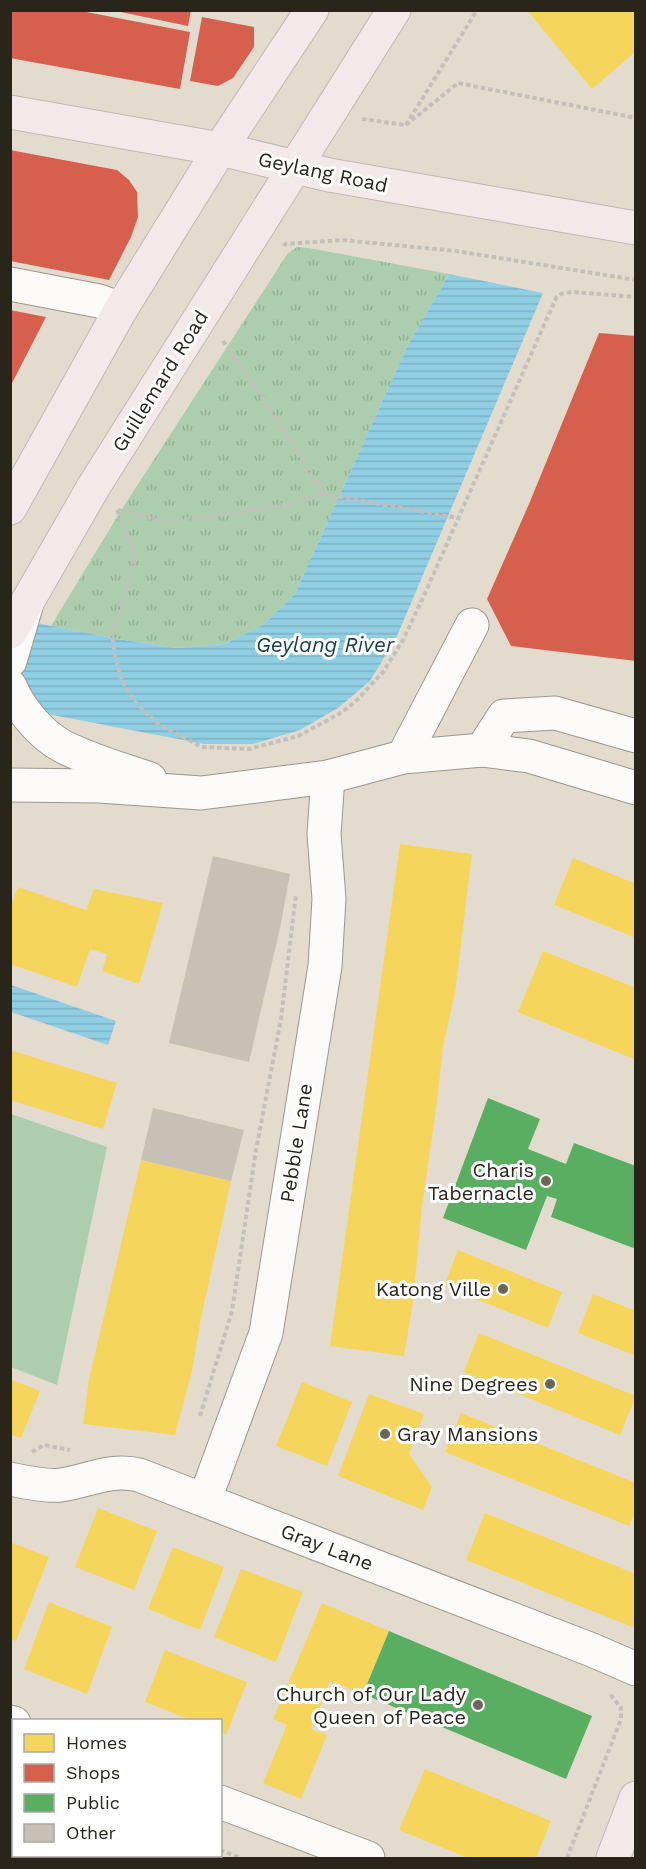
<svg xmlns="http://www.w3.org/2000/svg" width="646" height="1869" viewBox="0 0 646 1869" font-family="'Work Sans',sans-serif">
	<style>
		.grass { fill: #acceae }
		.park { fill: url(#park-tufts) }
		.water { fill: url(#water-rules) }
		.homes { fill: #f6d55c }
		.shops { fill: #d6604d }
		.public { fill: #5aae61 }
		.building { fill: #c6c0b5 }
		.lines { fill: none; stroke-linecap: round; stroke-linejoin: round }
		.minor-casing { stroke: #9c968b; stroke-width: 35 }
		.major-casing { stroke: #bebab3; stroke-width: 35 }
		.path { stroke: #c3c0bc; stroke-width: 4; stroke-dasharray: 4.5 3; stroke-linecap: butt }
		.minor { stroke: #fbfaf8; stroke-width: 33 }
		.major { stroke: #f2e9e8; stroke-width: 33 }
		.poi-dot { fill: #6b655a; stroke: #fff; stroke-width: 2 }
		.labels { text-anchor: middle; stroke-width: 6; stroke-linejoin: round; paint-order: stroke }
		.street-label { font-size: 20px; fill: #2a251b; stroke: #fff }
		.poi-label { font-size: 20px; fill: #2a251b; stroke: #fff; text-anchor: end }
		.water-label { font-size: 21px; font-style: italic; fill: #1b4353; stroke: #fff }
	</style>
	<defs>
		<pattern id="park-tufts" width="24" height="20" patternUnits="userSpaceOnUse" patternTransform="scale(1.5)"><rect width="24" height="20" fill="#acceae"/><path d="M3 7l-1-3M5 7V3M7 7l1-3M15 17l-1-3M17 17v-4M19 17l1-3" fill="none" stroke="#94b195"/></pattern>
		<pattern id="water-rules" width="6" height="5" patternUnits="userSpaceOnUse" patternTransform="scale(1.5)"><rect width="6" height="5" fill="#90cee4"/><path d="M0 2.5h6" fill="none" stroke="#7cb1c3"/></pattern>
	</defs>
	<rect width="100%" height="100%" fill="#e3dcce"/>
	<polygon class="grass" points="11,1114 107,1147 57,1385 11,1367"/>
	<polygon class="park" points="297,247 309,248 449,274 407,347 295,594 263,625 225,644 176,648 118,639 51,626 120,512 288,253"/>
	<g class="water">
		<polygon points="449,274 543,293 397,636 370,681 338,708 300,730 253,744 204,744 11,707 10,618 118,639 176,648 225,644 263,625 295,594 407,347"/>
		<polygon points="11,985 116,1021 108,1045 11,1012"/>
	</g>
	<g class="homes">
		<polygon points="527,10 636,10 636,51 592,89"/>
		<polygon points="400,844 472,854 455,993 443,1047 437,1102 422,1207 413,1302 404,1356 330,1346"/>
		<polygon points="573,858 636,884 636,938 554,905"/>
		<polygon points="18,887 86,910 94,889 163,903 139,984 102,971 107,954 90,949 77,987 10,964 10,908"/>
		<polygon points="543,951 636,988 636,1060 518,1012"/>
		<polygon points="10,1050 117,1083 103,1129 10,1100"/>
		<polygon points="141,1160 231,1181 201,1318 192,1371 175,1435 83,1424 89,1379"/>
		<polygon points="458,1250 562,1292 548,1328 444,1286"/>
		<polygon points="593,1294 636,1311 636,1356 578,1333"/>
		<polygon points="479,1333 636,1396 620,1435 464,1372"/>
		<polygon points="10,1379 40,1391 21,1438 10,1434"/>
		<polygon points="302,1382 352,1402 327,1466 276,1446"/>
		<polygon points="369,1394 424,1414 409,1454 432,1487 423,1510 338,1476"/>
		<polygon points="461,1413 636,1483 636,1511 629,1526 445,1452"/>
		<polygon points="98,1508 157,1531 134,1590 75,1567"/>
		<polygon points="485,1513 636,1574 636,1619 632,1627 466,1560"/>
		<polygon points="10,1542 49,1557 16,1641 10,1639"/>
		<polygon points="173,1547 224,1567 200,1630 148,1609"/>
		<polygon points="241,1569 303,1592 276,1662 214,1637"/>
		<polygon points="49,1602 112,1627 87,1694 24,1669"/>
		<polygon points="322,1603 389,1631 363,1694 330,1681 311,1729 327,1735 301,1799 263,1783 287,1725 273,1719"/>
		<polygon points="165,1650 247,1682 226,1735 220,1732 220,1720 191,1720 145,1702"/>
		<polygon points="425,1769 551,1821 536,1858 468,1858 399,1830"/>
		<polygon points="10,1774 14,1775 14,1856 211,1856 219,1858 10,1858"/>
	</g>
	<g class="shops">
		<polygon points="10,10 76,10 190,32 180,89 10,58"/>
		<polygon points="111,10 191,10 188,26"/>
		<polygon points="202,17 254,27 254,47 233,78 218,86 190,81"/>
		<polygon points="10,150 117,170 129,180 137,192 138,217 131,237 109,280 10,261"/>
		<polygon points="10,310 46,317 10,387"/>
		<polygon points="599,333 636,336 636,661 511,646 487,599 529,504"/>
	</g>
	<g class="public">
		<polygon points="488,1098 540,1119 528,1149 566,1164 574,1143 636,1166 636,1249 551,1217 557,1199 547,1196 526,1250 443,1218"/>
		<polygon points="389,1631 592,1716 566,1779 363,1694"/>
	</g>
	<g class="building">
		<polygon points="213,856 290,874 280,928 249,1062 169,1043"/>
		<polygon points="153,1108 244,1130 231,1181 141,1160"/>
	</g>
	<g class="lines">
		<defs>
			<g id="minor">
				<polyline points="10,284 99,301 121,309"/>
				<polyline points="10,661 27,603"/>
				<path d="M10,686C19,708 40,734 62,746C89,760 121,769 150,779"/>
				<polyline points="482,750 504,716 555,713 636,736"/>
				<polyline points="403,757 472,625"/>
				<polyline points="10,785 99,786 201,793 328,777 403,757 482,750 529,756 636,788"/>
				<path d="M10,1479C24,1482 48,1487 61,1485C89,1481 110,1468 139,1475L592,1650L636,1669"/>
				<polyline points="205,1499 266,1333 325,966 329,899 324,834 328,777"/>
				<polyline points="10,1722 14,1723"/>
				<polyline points="220,1802 368,1858"/>
			</g>
			<g id="major">
				<polyline points="10,112 220,149 329,175 364,181 636,228"/>
				<polyline points="10,508 121,309 220,149 312,10"/>
				<polyline points="10,632 94,486 394,10"/>
				<polyline points="613,1858 636,1798"/>
			</g>
		</defs>
		<use href="#minor" class="minor-casing"/>
		<use href="#major" class="major-casing"/>
		<g class="path">
			<polyline points="362,119 406,125"/>
			<polyline points="406,125 458,83 636,118"/>
			<polyline points="406,125 477,10"/>
			<polyline points="284,246 285,244 342,240 456,251 636,280"/>
			<polyline points="223,341 273,413 323,494"/>
			<polyline points="117,510 132,544 134,557 132,572 112,632 115,656 122,680 134,701 158,724 202,747 249,749 298,736 339,714 355,702 383,672 402,642 426,591 556,298 563,293 573,292 636,297"/>
			<polyline points="118,510 162,521 203,518 290,504 323,494 458,518"/>
			<polyline points="200,1416 232,1311 256,1150 281,1019 296,894"/>
			<polyline points="32,1452 44,1445 70,1450"/>
			<polyline points="10,1767 14,1768"/>
			<polyline points="220,1850 241,1858"/>
			<polyline points="567,1858 621,1719 621,1708 610,1694"/>
		</g>
		<use href="#minor" class="minor"/>
		<use href="#major" class="major"/>
	</g>
	<g class="poi-dot">
		<circle cx="546" cy="1181" r="6"/>
		<circle cx="503" cy="1289" r="6"/>
		<circle cx="550" cy="1384" r="6"/>
		<circle cx="385" cy="1434" r="6"/>
		<circle cx="478" cy="1705" r="6"/>
	</g>
	<g class="labels">
		<g class="street-label">
			<text transform="translate(323 172) rotate(12)" y="7">Geylang Road</text>
			<text transform="translate(160 381) rotate(-58)" y="7">Guillemard Road</text>
			<text transform="translate(296 1143) rotate(-81)" y="7">Pebble Lane</text>
			<text transform="translate(327 1547) rotate(21)" y="7">Gray Lane</text>
		</g>
		<g class="poi-label">
			<text x="534" y="1177">Charis<tspan x="534" dy="23">Tabernacle</tspan></text>
			<text x="491" y="1296">Katong Ville</text>
			<text x="538" y="1391">Nine Degrees</text>
			<text x="397" y="1441" text-anchor="start">Gray Mansions</text>
			<text x="466" y="1701">Church of Our Lady<tspan x="466" dy="23">Queen of Peace</tspan></text>
		</g>
		<g class="water-label">
			<text x="325" y="652">Geylang River</text>
		</g>
	</g>
	<rect width="646" height="1869" fill="none" stroke="#2a251b" stroke-width="24"/>
	<rect x="12" y="1719" width="210" height="138" fill="#ffffff" stroke="#aaa8a4" stroke-width="1.5"/>
	<rect x="24" y="1734" width="30" height="18" fill="#f6d55c" stroke="#aaa8a4" stroke-width="1.5"/>
	<text x="66" y="1749" font-size="18" fill="#2a251b">Homes</text>
	<rect x="24" y="1764" width="30" height="18" fill="#d6604d" stroke="#aaa8a4" stroke-width="1.5"/>
	<text x="66" y="1779" font-size="18" fill="#2a251b">Shops</text>
	<rect x="24" y="1794" width="30" height="18" fill="#5aae61" stroke="#aaa8a4" stroke-width="1.5"/>
	<text x="66" y="1809" font-size="18" fill="#2a251b">Public</text>
	<rect x="24" y="1824" width="30" height="18" fill="#c6c0b5" stroke="#aaa8a4" stroke-width="1.5"/>
	<text x="66" y="1839" font-size="18" fill="#2a251b">Other</text>
</svg>
